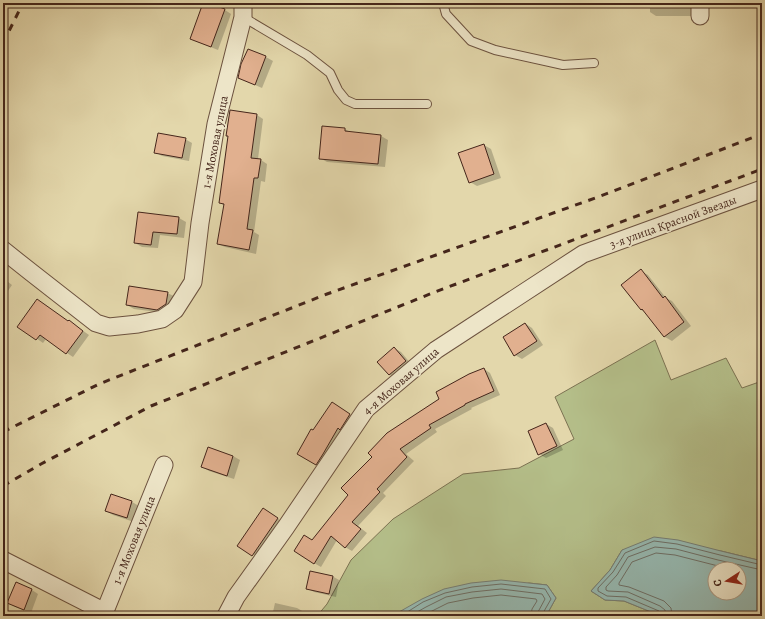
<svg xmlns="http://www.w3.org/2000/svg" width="765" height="619" viewBox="0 0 765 619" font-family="Alegreya,serif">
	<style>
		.green { fill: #b4be89; stroke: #7c7252 }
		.water { fill: #96b8b0; stroke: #767e74; fill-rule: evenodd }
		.shadow { fill: #0003 }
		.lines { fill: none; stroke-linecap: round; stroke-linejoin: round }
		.shore { stroke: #6e6f66; stroke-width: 1 }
		.building { fill: #e1b08f; stroke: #45261b }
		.lane-casing { stroke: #6c523f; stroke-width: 10 }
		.street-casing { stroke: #6c523f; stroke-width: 19 }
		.lane { stroke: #ede5c8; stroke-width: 8 }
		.street { stroke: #ede5c8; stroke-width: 17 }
		.rail { stroke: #45261b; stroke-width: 3; stroke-dasharray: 7 7; stroke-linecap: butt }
		.labels { text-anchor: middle; stroke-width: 3.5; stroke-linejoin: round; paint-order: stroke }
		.street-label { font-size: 12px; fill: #45261b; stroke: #ede5c8 }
	</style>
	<rect width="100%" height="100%" fill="#e3d7ab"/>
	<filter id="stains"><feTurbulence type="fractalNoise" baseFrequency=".005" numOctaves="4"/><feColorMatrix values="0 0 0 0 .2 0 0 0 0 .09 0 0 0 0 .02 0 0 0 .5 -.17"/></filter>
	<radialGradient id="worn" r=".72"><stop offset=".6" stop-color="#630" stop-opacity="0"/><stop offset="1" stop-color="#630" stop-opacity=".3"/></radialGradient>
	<polygon class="green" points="655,340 671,380 726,358 742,388 762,381 762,561 721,551 622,550 610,570 591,591 605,600 624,601 661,616 546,616 556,598 547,585 529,583 399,612 395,616 317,616 327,604 351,560 393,519 463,474 519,468 574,439 555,397"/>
	<g class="water">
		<path d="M654,537L678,540L721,551L762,561V615L661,616L624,601L605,600L591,591L610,570L622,550ZM715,569H739V593H715Z"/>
		<polygon points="501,580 547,585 556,598 546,616 395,616 399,612 422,599 444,589 471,583"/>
	</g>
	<g class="shadow">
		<polygon points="204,3 225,10 231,14 218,50 198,42 191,38"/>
		<polygon points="650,3 692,3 692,16 656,16 650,12"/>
		<polygon points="248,50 266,57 273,61 262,88 246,81"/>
		<polygon points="257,115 263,119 258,159 261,160 267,164 265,182 261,181 254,232 259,235 256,254 225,247 218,244 225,206 220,203"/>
		<polygon points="345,129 351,133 381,136 388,140 385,167 327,162 320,158"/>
		<polygon points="185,139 192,143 189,161 162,156 155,152"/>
		<polygon points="484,145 491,149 501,178 477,186 470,182"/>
		<polygon points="139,213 179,218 186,222 184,238 160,235 158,248 142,247 135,243"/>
		<polygon points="641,271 648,275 666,298 672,301 691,326 672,341 665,337 647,313 641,310"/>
		<polygon points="762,276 762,286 758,277"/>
		<polygon points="3,278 12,285 3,298"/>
		<polygon points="167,293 174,296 165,313 134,309 127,305"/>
		<polygon points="69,321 89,335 73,357 46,339 43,343 19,326"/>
		<polygon points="526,324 532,328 543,345 522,359 515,355"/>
		<polygon points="394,348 401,352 412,365 396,379 390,375 378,362"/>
		<polygon points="484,369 490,373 500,395 471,408 472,409 435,429 437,432 406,454 414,461 383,493 386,496 358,526 367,533 352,551 345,547 337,540 321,567 314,563 312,541 350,495"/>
		<polygon points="339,407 356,419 323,468 298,454 313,431"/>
		<polygon points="546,424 553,428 563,450 546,458 539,454"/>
		<polygon points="209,449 233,456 240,460 234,479 209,471 203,467"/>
		<polygon points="112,495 132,502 139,506 134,522 113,515 106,511"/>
		<polygon points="270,513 284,523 260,559 239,545"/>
		<polygon points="332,576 339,580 336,597 314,592 307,588"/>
		<polygon points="16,583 32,590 38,594 31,613 15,607 8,603"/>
		<polygon points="275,603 297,608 304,612 303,616 272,616"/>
	</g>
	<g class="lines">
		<g class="shore">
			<polyline points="401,616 423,602 445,593 472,587 501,584 545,589 551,599 543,613 543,616"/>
			<polyline points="410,616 426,607 446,597 472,592 501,589 542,594 545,599 538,612 538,616"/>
			<polyline points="422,616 448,603 473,598 501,595 536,599 537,601 532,609 531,616"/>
			<polyline points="661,616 661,613 659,611 626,597 607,596 598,591 598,588 613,572 625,553 654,541 677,544 720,555 762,565"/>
			<polyline points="666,616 665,610 660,606 628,592 608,591 606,590 606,587 617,575 628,557 655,547 676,549 718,560 762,570"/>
			<polyline points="672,616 671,608 664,601 629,587 619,585 619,583 632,562 656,553 675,555 730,569"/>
		</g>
	</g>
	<g class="building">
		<polygon points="203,3 208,3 225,9 211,47 190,39"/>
		<polygon points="248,49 266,56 255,85 238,78 241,64"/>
		<polygon points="230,110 257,114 251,158 261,159 258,178 254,178 247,229 253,230 249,250 217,244 224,204 219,203 228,136 226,136"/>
		<polygon points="322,126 345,128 345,131 381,135 378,164 319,159"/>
		<polygon points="158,133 186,138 182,158 154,153"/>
		<polygon points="484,144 494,174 469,183 458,153"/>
		<polygon points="138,212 179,217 177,234 153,232 151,245 134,243"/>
		<polygon points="641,269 663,298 665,296 684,322 664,337 642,309 641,310 621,285"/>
		<polygon points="129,286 168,292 166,304 157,310 126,305"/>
		<polygon points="37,299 68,321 69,320 83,331 66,354 40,335 36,340 17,327"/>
		<polygon points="525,323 537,341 514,356 503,337"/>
		<polygon points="394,347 406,361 389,375 377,362"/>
		<polygon points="484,368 494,391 465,404 465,405 429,425 431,428 400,449 407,457 377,489 380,492 352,522 361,529 345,548 331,536 314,564 294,551 304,535 312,540 348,495 341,488 372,457 368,453 387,433 439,399 436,392 469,374"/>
		<polygon points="332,402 350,414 340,430 338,428 323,454 316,465 297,454 311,429 313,430"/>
		<polygon points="546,423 557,446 538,455 528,431"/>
		<polygon points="208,447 233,456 227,476 201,467"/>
		<polygon points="111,494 132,501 127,518 105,511"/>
		<polygon points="263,508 278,518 252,556 237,546"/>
		<polygon points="310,571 333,576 329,594 306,589"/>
		<polygon points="16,582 32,589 24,610 7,603"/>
	</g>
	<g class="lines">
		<defs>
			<g id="lane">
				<polyline points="443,3 446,14 471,41 495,50 563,65 594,63"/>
				<polyline points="243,17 307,55 330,73 338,90 346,100 355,104 427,104"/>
			</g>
			<g id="street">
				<polyline points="700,3 700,16"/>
				<polyline points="3,250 32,273 96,323 109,327 138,324 162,319 175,310 193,282 200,223 216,124 243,17 243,3"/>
				<polyline points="3,560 105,612"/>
				<polyline points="103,616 164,465"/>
				<polyline points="226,616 236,597 286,527 366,409 436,350 583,254 762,189"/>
			</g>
		</defs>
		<use href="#lane" class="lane-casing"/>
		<use href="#street" class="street-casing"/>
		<use href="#lane" class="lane"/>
		<use href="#street" class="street"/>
		<g class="rail">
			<polyline points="3,43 23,3"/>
			<polyline points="3,432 99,384 327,294 598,197 762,134"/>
			<polyline points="3,486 41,464 151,406 435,292 762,169"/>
		</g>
	</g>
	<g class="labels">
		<g class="street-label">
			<text transform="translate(215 142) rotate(-79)" y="4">1-я Моховая улица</text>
			<text transform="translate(673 222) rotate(-20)" y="4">3-я улица Красной Звезды</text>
			<text transform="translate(401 381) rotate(-41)" y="4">4-я Моховая улица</text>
			<text transform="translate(134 540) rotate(-68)" y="4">1-я Моховая улица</text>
		</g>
	</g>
	<rect width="765" height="619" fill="none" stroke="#e3d7ab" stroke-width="16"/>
	<rect x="4" y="4" width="757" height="611" fill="none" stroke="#45261b" stroke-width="2"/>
	<rect x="8" y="8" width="749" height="603" fill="none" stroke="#45261b"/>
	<g transform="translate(727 581) rotate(258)"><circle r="19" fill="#ede5c8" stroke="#aa9983"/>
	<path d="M0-3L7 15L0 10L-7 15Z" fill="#8f2418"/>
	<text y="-6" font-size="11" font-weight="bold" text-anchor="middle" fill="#45261b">С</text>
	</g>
	<rect width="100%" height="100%" filter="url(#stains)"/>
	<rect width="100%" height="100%" fill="url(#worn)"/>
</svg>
